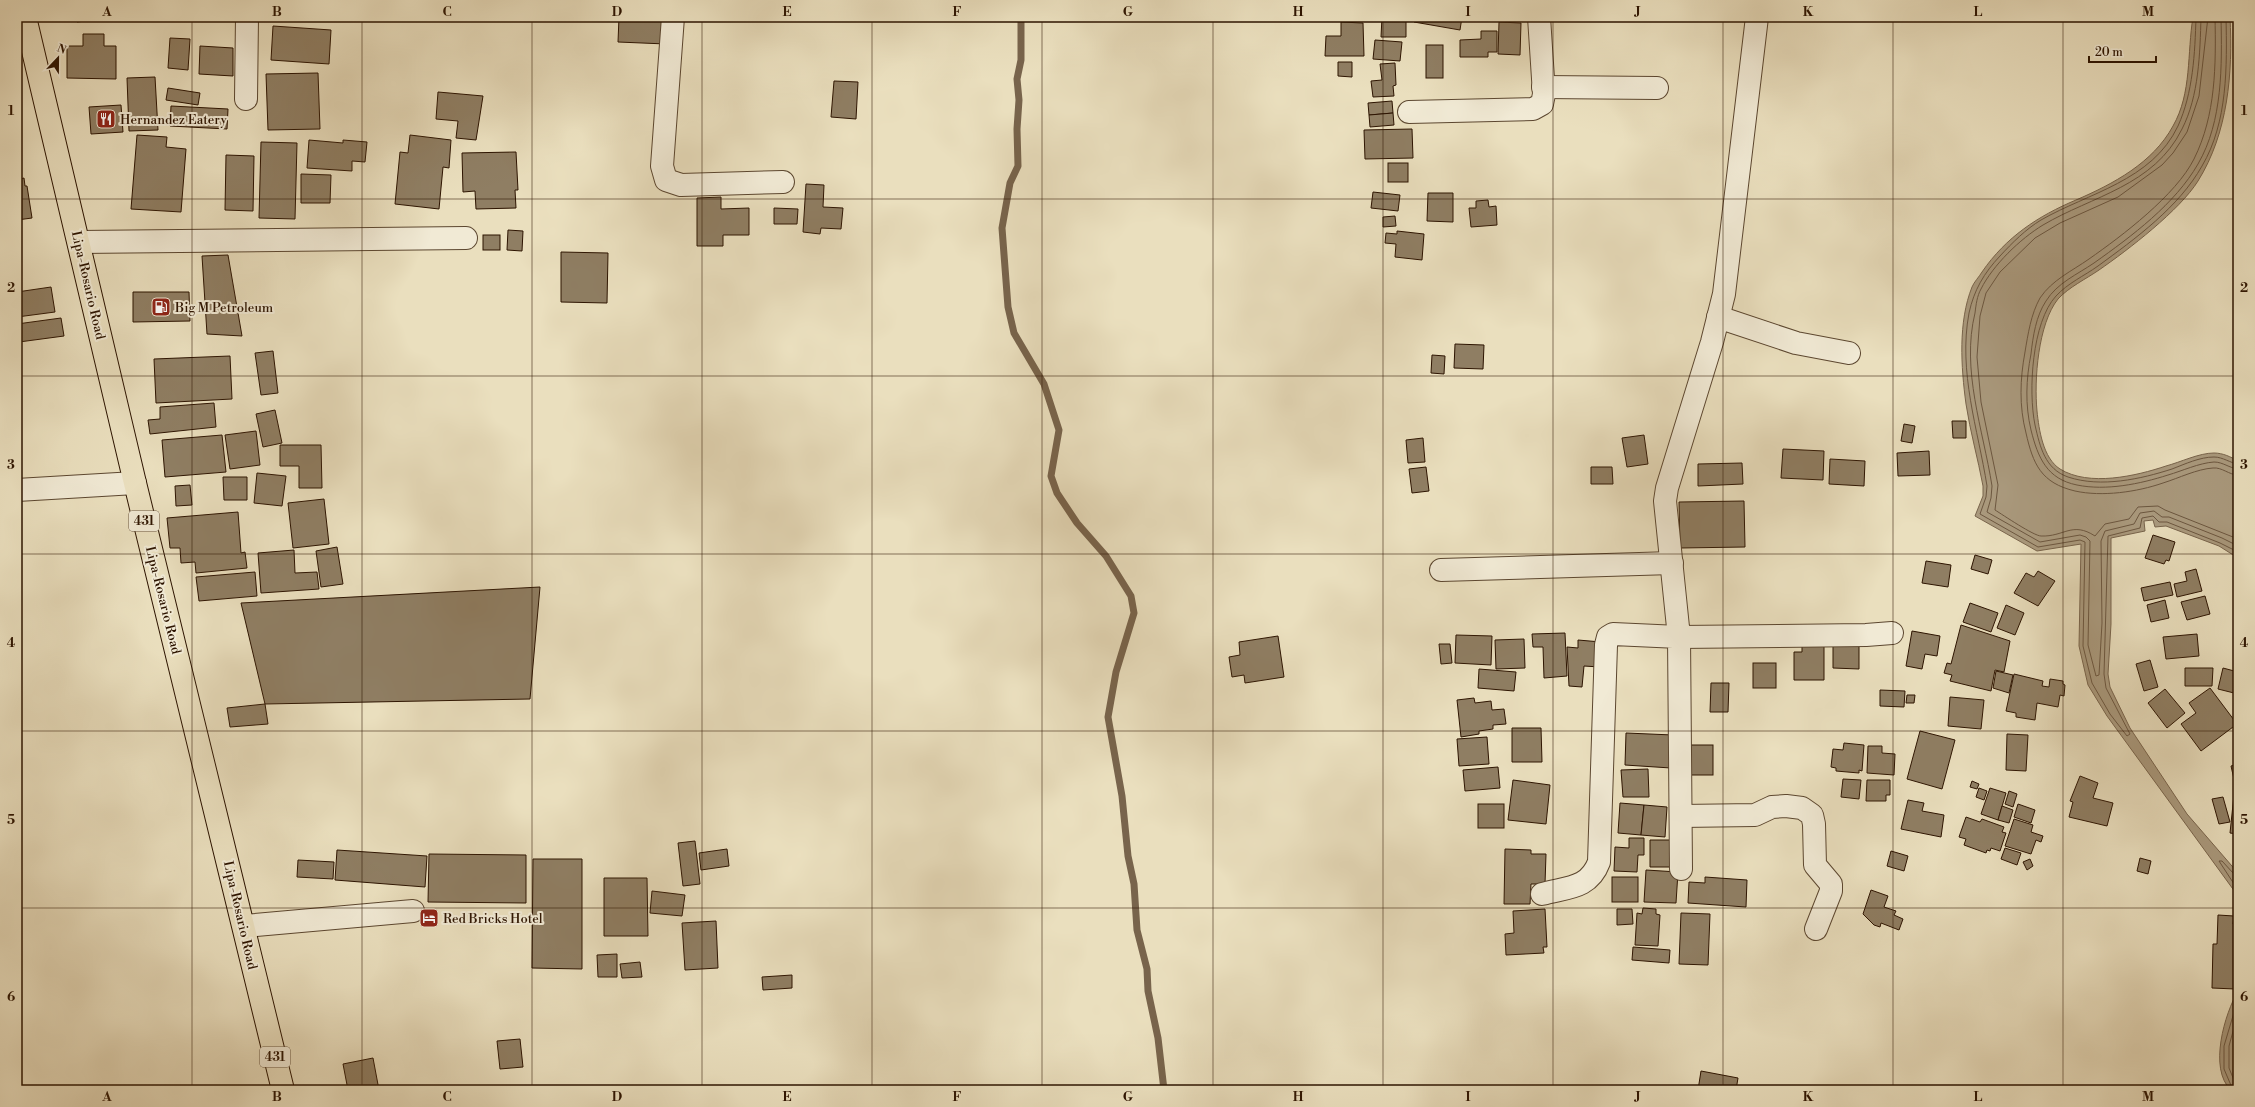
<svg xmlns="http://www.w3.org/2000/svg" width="2255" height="1107" viewBox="0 0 2255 1107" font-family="'Libre Bodoni',serif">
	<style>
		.water { fill: #aa9a7e; stroke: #78644c }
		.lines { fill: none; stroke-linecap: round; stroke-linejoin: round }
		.shore { stroke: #6c5740; stroke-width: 1 }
		.stream { stroke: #78644c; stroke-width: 7 }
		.building { fill: #8f7e63; stroke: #2d1401 }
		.street-casing { stroke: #5c4730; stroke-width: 24 }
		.primary-casing { stroke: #2d1401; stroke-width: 24 }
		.street { stroke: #f1ead5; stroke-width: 22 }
		.primary { stroke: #eadfbe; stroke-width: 22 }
		.grid { fill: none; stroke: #2d1401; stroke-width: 1; stroke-opacity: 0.55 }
		.labels { text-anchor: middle; stroke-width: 4; stroke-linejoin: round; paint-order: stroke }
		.shield { fill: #f1ead5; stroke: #685441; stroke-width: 1 }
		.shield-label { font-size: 12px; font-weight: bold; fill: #2d1401 }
		.poi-label { font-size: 13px; fill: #2d1401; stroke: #f1ead5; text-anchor: start }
		.street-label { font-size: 13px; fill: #2d1401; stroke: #f1ead5 }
		.neatline { fill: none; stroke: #2d1401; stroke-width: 1.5 }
		.grid-label { font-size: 13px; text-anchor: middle; font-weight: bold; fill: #2d1401 }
	</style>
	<rect width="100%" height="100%" fill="#eadfbe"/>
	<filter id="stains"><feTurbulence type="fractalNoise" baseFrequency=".005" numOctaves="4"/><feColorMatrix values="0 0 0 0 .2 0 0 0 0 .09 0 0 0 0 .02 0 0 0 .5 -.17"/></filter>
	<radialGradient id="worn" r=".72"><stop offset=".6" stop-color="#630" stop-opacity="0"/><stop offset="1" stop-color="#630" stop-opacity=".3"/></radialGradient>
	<g class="water">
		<path d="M2193,17H2230C2233,73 2228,133 2198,181C2180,210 2128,250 2099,270C2086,279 2069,287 2058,299C2038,324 2034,380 2037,411C2039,430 2043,458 2060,469C2089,487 2136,476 2166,466C2181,462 2199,453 2214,453C2223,453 2231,457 2238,461V558L2219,546L2166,526L2155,527L2153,520L2144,521L2145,531L2111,538V624L2108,674L2110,687L2130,728L2187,814L2238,873V896L2107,716L2088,685L2079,646L2081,544L2037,551L1975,516L1983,496V486C1978,459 1970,431 1966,404C1961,367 1958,322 1972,287C1974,282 1979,277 1982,272C2006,237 2038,216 2076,200C2113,184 2153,163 2173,126C2192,93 2187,53 2193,17Z"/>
		<path d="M2238,991V1090H2231C2208,1069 2225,1013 2238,991Z"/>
	</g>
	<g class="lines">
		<g class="shore">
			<path d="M2196,17C2195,53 2193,93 2178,126C2152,181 2088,193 2041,220C2026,229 2012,243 2000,256C1984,273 1974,290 1969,313C1958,372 1978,429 1987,486L1986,497L1980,514L2038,547L2080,540L2085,542L2083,646L2092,683L2110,714L2127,736L2130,734L2106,688L2104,674L2108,536L2140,528L2142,518L2153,516L2159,522H2167L2220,543L2238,552"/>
			<path d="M2201,17C2200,53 2199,96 2182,129C2154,186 2092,196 2043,225C2020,239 1993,265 1981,289C1977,296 1976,305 1975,313C1961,370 1983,429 1992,486L1991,498L1987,512L2040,542L2080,535L2086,537L2090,541L2088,645L2096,676L2099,675L2102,623L2101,541L2105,531L2134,524L2140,513L2154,511L2162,517H2169L2222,538L2238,546"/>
			<path d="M2208,17L2199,96L2187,132L2173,153L2162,165L2118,197L2060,223L2035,238L2000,272L1986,293L1980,316L1977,357L1981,402L1998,485L1995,510C2003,515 2034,536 2041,536C2064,537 2072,521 2095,536L2105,524L2129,519L2138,507L2158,506L2165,510L2238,539"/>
			<path d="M2215,17C2216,65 2216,115 2194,159C2176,195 2122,236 2089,259C2072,271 2052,280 2040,298C2031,314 2028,334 2025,352C2020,379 2019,406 2026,433C2033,464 2041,483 2075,491C2102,497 2137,492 2163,483C2179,478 2197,469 2213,468C2222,467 2229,475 2238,475"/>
			<path d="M2221,17C2222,65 2223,121 2198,164C2175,204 2132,236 2094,263C2078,274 2057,283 2046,301C2036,316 2033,336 2031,354C2026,379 2025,405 2031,430C2038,458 2047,479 2077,485C2106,491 2140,484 2168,475C2182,471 2199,463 2214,462C2223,462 2229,468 2238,469"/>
			<path d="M2226,17C2227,66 2228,122 2202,166C2179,207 2135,239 2098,266C2084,276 2068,283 2056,296C2032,322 2028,391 2035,425C2040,447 2045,469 2068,477C2101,488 2141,479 2172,469C2185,464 2200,457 2214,457C2223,457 2230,463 2238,464"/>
			<polyline points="2238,875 2234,874 2222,861 2219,861 2238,890"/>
			<polyline points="2233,1090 2224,1069 2224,1046 2238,999"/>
			<polyline points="2238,1090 2229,1068 2229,1046 2238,1013"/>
		</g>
		<polyline class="stream" points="1021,17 1021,60 1017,79 1019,100 1017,129 1018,166 1010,183 1002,228 1008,307 1014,333 1044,384 1059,430 1051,476 1057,493 1077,523 1106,556 1131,596 1134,613 1116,672 1108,717 1122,796 1128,856 1134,884 1137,930 1147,969 1148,991 1158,1038 1164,1090"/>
	</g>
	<g class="building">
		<polygon points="76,17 111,17 111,18 77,22"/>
		<polygon points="619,17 667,17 666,44 618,42"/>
		<polygon points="1382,17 1406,17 1406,37 1381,37"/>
		<polygon points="1415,17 1462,17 1460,30 1414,22"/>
		<polygon points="1341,22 1363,23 1364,56 1325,56 1326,36 1341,36"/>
		<polygon points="1499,22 1521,23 1520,55 1498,54"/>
		<polygon points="273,26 331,30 329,64 271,60"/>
		<polygon points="1481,31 1497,31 1497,52 1488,52 1488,57 1460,57 1460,40 1481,39"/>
		<polygon points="83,34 104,34 104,46 116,46 116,79 67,78 67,46 83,46"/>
		<polygon points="170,38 190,39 188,70 168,68"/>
		<polygon points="1375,40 1402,42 1400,61 1373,59"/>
		<rect x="1426" y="45" width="17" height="33"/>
		<polygon points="200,46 233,48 233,76 199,74"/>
		<polygon points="1338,62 1352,62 1352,77 1338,76"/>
		<polygon points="1395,63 1396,85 1393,86 1394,96 1373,97 1371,81 1382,80 1380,64"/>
		<polygon points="318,73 320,129 268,130 266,74"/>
		<polygon points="155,77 158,130 129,131 127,78"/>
		<polygon points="834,81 858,82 856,119 831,117"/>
		<polygon points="168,88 200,93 198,105 166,100"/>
		<polygon points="438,92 483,96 476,140 456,138 458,121 436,119"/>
		<polygon points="1392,101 1393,113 1369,115 1368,103"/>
		<polygon points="121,105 123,132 91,134 89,107"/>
		<polygon points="171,106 228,109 227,129 170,126"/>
		<polygon points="1393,113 1394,125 1370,127 1369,115"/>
		<polygon points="1412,129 1413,158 1365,159 1364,130"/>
		<polygon points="137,135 167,137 166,147 186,149 181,212 131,209"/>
		<polygon points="410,135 451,140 449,168 443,167 439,209 395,204 400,152 408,153"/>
		<polygon points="309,140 343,143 343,140 367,142 365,162 352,161 352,171 307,168"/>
		<polygon points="261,142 297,143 295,219 259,218"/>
		<polygon points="516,152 518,190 515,190 516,208 476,209 475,191 463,192 462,153"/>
		<polygon points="226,155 254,156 253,211 225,210"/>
		<rect x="1388" y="163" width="20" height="19"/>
		<polygon points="301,174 331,175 330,203 301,203"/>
		<polygon points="24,178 25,186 27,186 32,218 17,220 17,180"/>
		<polygon points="806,184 824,185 823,207 843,208 841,229 821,228 820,234 803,232"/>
		<polygon points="1373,192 1400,195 1398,211 1371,208"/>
		<polygon points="1428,193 1453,193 1453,222 1427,221"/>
		<polygon points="721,197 721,209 749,208 749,235 723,235 723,246 697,246 697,198"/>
		<polygon points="1488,200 1489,207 1496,206 1497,225 1471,227 1469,208 1476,208 1476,201"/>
		<polygon points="774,208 798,209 797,224 774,224"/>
		<polygon points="1395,216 1396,226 1383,227 1383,217"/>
		<polygon points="508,230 523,231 522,251 507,250"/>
		<polygon points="1397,231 1424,234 1422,260 1395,257 1396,244 1385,243 1386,233 1397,234"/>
		<rect x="483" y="235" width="17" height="15"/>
		<polygon points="561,252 608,253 607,303 561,302"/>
		<polygon points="228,255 242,336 207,334 202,256"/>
		<polygon points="51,287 55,312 17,317 17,292"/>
		<polygon points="133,292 189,292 190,321 133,322"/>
		<polygon points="61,318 64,336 19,342 17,324"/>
		<polygon points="1455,344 1484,345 1483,369 1454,368"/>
		<polygon points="273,351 278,393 261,395 255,353"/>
		<polygon points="1432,355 1445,356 1444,374 1431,373"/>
		<polygon points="230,356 232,399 156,403 154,359"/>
		<polygon points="214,403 216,427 150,434 148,420 160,419 160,407"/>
		<polygon points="275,410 282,443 263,447 256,414"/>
		<polygon points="1952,421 1966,421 1966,438 1953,438"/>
		<polygon points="1904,424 1915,426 1912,443 1901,441"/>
		<polygon points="256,431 260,465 230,469 225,435"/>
		<polygon points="222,435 226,472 165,477 162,440"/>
		<polygon points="1644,435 1648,464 1627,467 1622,438"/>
		<polygon points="1423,438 1425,462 1408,463 1406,440"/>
		<polygon points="280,445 321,445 322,488 299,488 299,466 280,466"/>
		<polygon points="1783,449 1824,451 1823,480 1781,478"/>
		<polygon points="1929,451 1930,475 1898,476 1897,453"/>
		<polygon points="1830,459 1865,461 1864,486 1829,484"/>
		<polygon points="1742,463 1743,484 1698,486 1698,464"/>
		<polygon points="1426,467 1429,491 1412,493 1409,469"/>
		<polygon points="1591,467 1612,467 1613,484 1591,484"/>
		<polygon points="257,473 286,476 282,506 254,503"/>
		<polygon points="223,477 247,477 247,500 224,500"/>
		<polygon points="190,485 192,505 176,506 175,486"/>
		<polygon points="324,499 329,544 293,548 288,503"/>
		<polygon points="1744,501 1745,547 1680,548 1679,502"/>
		<polygon points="238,512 241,553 245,552 247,568 196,573 195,562 181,563 180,548 170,548 167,518"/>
		<polygon points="2153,535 2175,542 2169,561 2166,560 2164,564 2145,558"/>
		<polygon points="337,547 343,584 321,587 316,551"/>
		<polygon points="294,550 295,573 317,572 319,589 261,593 258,553"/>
		<polygon points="1975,555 1992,560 1988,574 1971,569"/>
		<polygon points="1926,561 1951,565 1948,587 1922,583"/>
		<polygon points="2196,569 2202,591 2177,597 2174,584 2187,581 2185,572"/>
		<polygon points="2038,571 2055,581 2038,606 2014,593 2026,573 2034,577"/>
		<polygon points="255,572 257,596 199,601 196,577"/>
		<polygon points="2170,582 2173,595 2144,601 2141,588"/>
		<polygon points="540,587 530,699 265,704 241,603"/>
		<polygon points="2205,596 2210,614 2187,620 2181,602"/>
		<polygon points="2165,600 2169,618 2151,622 2147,605"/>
		<polygon points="1970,603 1998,613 1991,632 1963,622"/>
		<polygon points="2006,605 2024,613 2015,635 1997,628"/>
		<polygon points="1961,625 2010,641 2004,672 1995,670 1991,691 1950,681 1952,675 1944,673 1947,663 1951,664"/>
		<polygon points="1912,631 1940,636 1937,656 1925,654 1922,669 1906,666"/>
		<polygon points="1565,633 1567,676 1544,678 1543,647 1533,647 1532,634"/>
		<polygon points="2197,634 2199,656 2166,659 2163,637"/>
		<polygon points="1456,635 1492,636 1491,665 1455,663"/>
		<polygon points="1278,636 1284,677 1245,683 1244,675 1232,677 1229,657 1240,655 1239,642"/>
		<polygon points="1524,639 1525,668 1496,669 1495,640"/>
		<polygon points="1578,640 1601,642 1600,667 1584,666 1582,687 1569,686 1567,647 1578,648"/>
		<polygon points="1802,643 1824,643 1824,680 1794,680 1794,652 1802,652"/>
		<polygon points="1439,644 1450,644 1452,663 1441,664"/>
		<polygon points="1833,645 1859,645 1859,669 1833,668"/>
		<polygon points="2150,660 2158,687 2144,691 2136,664"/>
		<rect x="1753" y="663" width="23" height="25"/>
		<polygon points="2185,668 2213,668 2212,686 2185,686"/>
		<polygon points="2223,668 2238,672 2238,694 2218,689"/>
		<polygon points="1479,669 1516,672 1514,691 1478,688"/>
		<polygon points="1996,671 2013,675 2009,693 1993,688"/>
		<polygon points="2014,674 2043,681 2042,686 2049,687 2050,679 2063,681 2063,684 2065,685 2064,696 2060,695 2058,707 2037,703 2035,720 2016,717 2016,713 2006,711"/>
		<polygon points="1711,683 1729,683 1728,712 1710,712"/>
		<polygon points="2210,688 2237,724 2201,751 2181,724 2196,713 2189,703"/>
		<polygon points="2165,689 2185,713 2167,728 2148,703"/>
		<polygon points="1880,690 1905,691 1904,707 1880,706"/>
		<polygon points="1907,695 1915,695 1914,703 1906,703"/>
		<polygon points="1950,697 1984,700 1981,729 1948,726"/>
		<polygon points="1474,698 1475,703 1491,701 1492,710 1504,709 1506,724 1493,725 1493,729 1479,731 1479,734 1461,737 1457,700"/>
		<polygon points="265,704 268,724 230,727 227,708"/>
		<polygon points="1512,728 1541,728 1542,762 1512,762"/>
		<polygon points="1920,731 1955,740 1942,789 1907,779"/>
		<polygon points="1626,733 1673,735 1671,768 1625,765"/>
		<polygon points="2007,734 2028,735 2026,771 2006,770"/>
		<polygon points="1487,737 1489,764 1459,766 1457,739"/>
		<polygon points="1844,743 1864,745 1862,771 1859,770 1859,773 1836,771 1836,768 1831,767 1833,749 1843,750"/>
		<rect x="1691" y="745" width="22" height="30"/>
		<polygon points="1868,746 1882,746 1882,753 1895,754 1894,775 1867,773"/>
		<polygon points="2238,764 2238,788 2236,788 2231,766"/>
		<polygon points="1498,767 1500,788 1465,791 1463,770"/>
		<polygon points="1648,769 1649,797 1623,797 1621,770"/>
		<polygon points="2080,776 2098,783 2093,798 2113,803 2107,826 2069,817 2073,802 2070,801"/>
		<polygon points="1843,779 1861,780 1859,799 1841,797"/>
		<polygon points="1513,780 1550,785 1546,824 1508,820"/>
		<polygon points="1867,780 1890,780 1890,795 1886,795 1886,801 1866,801"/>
		<polygon points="1972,781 1979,784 1977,789 1970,787"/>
		<polygon points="1979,788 1987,791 1984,800 1976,797"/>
		<polygon points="1990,788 2006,793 1998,820 1981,814"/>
		<polygon points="2009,791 2017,794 2013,807 2005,804"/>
		<polygon points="2234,795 2238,795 2238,834 2230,833"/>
		<polygon points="2223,797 2230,822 2219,824 2212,799"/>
		<polygon points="1908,800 1924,803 1922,811 1944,815 1941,837 1901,829"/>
		<polygon points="1620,803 1644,805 1641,835 1618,833"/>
		<rect x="1478" y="804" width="26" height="24"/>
		<polygon points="2018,804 2035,810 2031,823 2014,817"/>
		<polygon points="1644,805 1667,807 1665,837 1641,835"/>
		<polygon points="2002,806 2013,810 2009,823 1998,820"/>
		<polygon points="1966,817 1980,822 1982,819 2004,827 2002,832 2006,833 2000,851 1991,848 1990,851 1987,850 1986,853 1964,845 1966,839 1959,837"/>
		<polygon points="2014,819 2033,825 2031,832 2043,836 2041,842 2036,840 2031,854 2005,846"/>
		<polygon points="1629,838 1644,838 1644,855 1638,855 1637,872 1614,871 1615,847 1629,848"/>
		<polygon points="1650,840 1673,840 1672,867 1650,867"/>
		<polygon points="695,841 700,884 683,886 678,843"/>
		<polygon points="2005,848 2021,853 2017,865 2001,859"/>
		<polygon points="727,849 729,866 701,870 699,853"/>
		<polygon points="1505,849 1531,850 1531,854 1546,854 1545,884 1531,884 1530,904 1504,904"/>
		<polygon points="337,850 427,856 425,887 335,880"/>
		<polygon points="1891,851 1908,856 1904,871 1887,866"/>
		<polygon points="429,854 526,855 526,903 428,902"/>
		<polygon points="2140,858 2151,861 2148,874 2137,871"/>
		<polygon points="533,859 582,859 582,969 532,968"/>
		<polygon points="2030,859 2033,866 2027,870 2023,862"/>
		<polygon points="298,860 334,862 333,879 297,877"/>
		<polygon points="1646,870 1678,872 1676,903 1644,902"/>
		<rect x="1612" y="877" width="26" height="25"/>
		<polygon points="1705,877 1747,880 1746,907 1688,903 1689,882 1705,883"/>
		<polygon points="604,878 647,878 648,936 604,936"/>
		<polygon points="1871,890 1888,896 1884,907 1896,911 1894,915 1903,919 1899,930 1881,923 1880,927 1874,925 1863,914"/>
		<polygon points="652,891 685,895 682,916 650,913"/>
		<polygon points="1643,908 1656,909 1656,914 1660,915 1658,946 1635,945 1637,913 1642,914"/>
		<polygon points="1545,909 1547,947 1543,947 1544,953 1506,955 1505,934 1514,933 1513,911"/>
		<polygon points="1617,909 1632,909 1633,924 1617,925"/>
		<polygon points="1681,913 1710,914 1708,965 1679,964"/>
		<polygon points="2218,915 2234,916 2233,924 2238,924 2238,936 2234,936 2234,945 2238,945 2238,971 2236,971 2235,989 2212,988 2213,944 2217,944"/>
		<polygon points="716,921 718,968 685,970 682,923"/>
		<polygon points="1633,947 1670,950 1669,963 1632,960"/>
		<polygon points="617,954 617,977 598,977 597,955"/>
		<polygon points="640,962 642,977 622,978 620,964"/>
		<polygon points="792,975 792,988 763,990 762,977"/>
		<polygon points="520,1039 523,1067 500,1069 497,1041"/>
		<polygon points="373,1058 379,1090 348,1090 343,1064"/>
		<polygon points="1701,1071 1738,1078 1736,1090 1698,1090"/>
	</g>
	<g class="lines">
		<defs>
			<g id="street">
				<polyline points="673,17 662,166 666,180 681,185 783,182"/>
				<polyline points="1757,17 1724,294 1712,342 1667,488 1665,501 1679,637 1866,635 1892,633"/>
				<polyline points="1543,87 1657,88"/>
				<polyline points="246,99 247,17"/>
				<polyline points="1409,112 1533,109 1542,104 1544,94 1539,17"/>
				<polyline points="79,242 466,238"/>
				<polyline points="1718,317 1796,343 1849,353"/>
				<polyline points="17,490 135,483"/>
				<polyline points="1441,570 1672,563"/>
				<polyline points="1681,816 1755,815 1772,807 1786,806 1802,808 1812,815 1814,824 1815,865 1831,884 1831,891 1816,929"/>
				<path d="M1542,894C1567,887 1589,889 1599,862L1606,645L1608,637L1613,634L1679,637L1681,869"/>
				<polyline points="244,926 413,911"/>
			</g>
			<polyline id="primary" points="25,17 135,483 283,1090"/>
		</defs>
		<use href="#street" class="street-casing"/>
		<use href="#primary" class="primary-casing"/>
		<use href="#street" class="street"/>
		<use href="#primary" class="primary"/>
	</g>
	<path class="grid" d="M192,17V1090M362,17V1090M532,17V1090M702,17V1090M872,17V1090M1042,17V1090M1213,17V1090M1383,17V1090M1553,17V1090M1723,17V1090M1893,17V1090M2063,17V1090M17,199H2238M17,376H2238M17,554H2238M17,731H2238M17,908H2238"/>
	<defs>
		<symbol id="restaurant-square" viewBox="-11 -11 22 22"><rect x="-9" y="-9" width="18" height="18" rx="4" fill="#8f2418" stroke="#f1ead5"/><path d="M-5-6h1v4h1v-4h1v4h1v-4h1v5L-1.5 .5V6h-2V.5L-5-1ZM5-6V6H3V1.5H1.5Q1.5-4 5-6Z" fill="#fff"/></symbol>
		<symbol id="fuel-square" viewBox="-11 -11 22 22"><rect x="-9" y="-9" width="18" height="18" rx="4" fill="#8f2418" stroke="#f1ead5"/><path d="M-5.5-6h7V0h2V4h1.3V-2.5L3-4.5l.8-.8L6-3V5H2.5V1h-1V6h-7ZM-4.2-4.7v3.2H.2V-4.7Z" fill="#fff"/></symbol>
		<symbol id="hotel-square" viewBox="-11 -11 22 22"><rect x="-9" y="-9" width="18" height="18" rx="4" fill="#8f2418" stroke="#f1ead5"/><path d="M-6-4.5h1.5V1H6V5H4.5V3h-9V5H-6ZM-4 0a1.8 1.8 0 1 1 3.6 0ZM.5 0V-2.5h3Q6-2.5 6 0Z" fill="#fff"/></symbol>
	</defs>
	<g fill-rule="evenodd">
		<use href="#restaurant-square" x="95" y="108" width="22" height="22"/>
		<use href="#fuel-square" x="150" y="296" width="22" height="22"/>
		<use href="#hotel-square" x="418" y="907" width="22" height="22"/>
	</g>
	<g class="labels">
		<g class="shield">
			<rect x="129" y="511" width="30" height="20" rx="3"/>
			<rect x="260" y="1047" width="30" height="20" rx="3"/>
		</g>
		<g class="shield-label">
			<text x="144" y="525">431</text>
			<text x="275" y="1061">431</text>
		</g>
		<g class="poi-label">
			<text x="120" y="124">Hernandez Eatery</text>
			<text x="175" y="312">Big M Petroleum</text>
			<text x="443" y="923">Red Bricks Hotel</text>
		</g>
		<g class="street-label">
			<text transform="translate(89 285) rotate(77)" y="5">Lipa-Rosario Road</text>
			<text transform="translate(164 600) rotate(76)" y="5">Lipa-Rosario Road</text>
			<text transform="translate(241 915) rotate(77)" y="5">Lipa-Rosario Road</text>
		</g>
	</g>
	<rect width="2255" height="1107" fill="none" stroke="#eadfbe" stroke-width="44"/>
	<g transform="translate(58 58) rotate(22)" stroke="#f1ead5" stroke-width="3" paint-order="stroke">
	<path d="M0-3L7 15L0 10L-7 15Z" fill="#2d1401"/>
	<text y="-6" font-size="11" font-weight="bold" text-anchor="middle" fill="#2d1401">N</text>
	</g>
	<path d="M2089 56v6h67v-6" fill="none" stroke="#2d1401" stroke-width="2"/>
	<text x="2095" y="56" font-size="12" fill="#2d1401" stroke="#f1ead5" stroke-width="3" paint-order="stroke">20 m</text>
	<rect x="22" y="22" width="2211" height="1063" class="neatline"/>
	<g class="grid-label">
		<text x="107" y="16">A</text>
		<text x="277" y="16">B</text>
		<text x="447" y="16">C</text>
		<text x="617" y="16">D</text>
		<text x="787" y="16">E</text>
		<text x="957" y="16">F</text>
		<text x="1128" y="16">G</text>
		<text x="1298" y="16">H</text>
		<text x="1468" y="16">I</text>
		<text x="1638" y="16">J</text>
		<text x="1808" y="16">K</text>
		<text x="1978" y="16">L</text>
		<text x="2148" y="16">M</text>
		<text x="11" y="115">1</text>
		<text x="2244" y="115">1</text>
		<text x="11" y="292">2</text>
		<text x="2244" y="292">2</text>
		<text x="11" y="469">3</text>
		<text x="2244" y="469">3</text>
		<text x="11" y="647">4</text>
		<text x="2244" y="647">4</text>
		<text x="11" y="824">5</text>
		<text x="2244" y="824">5</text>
		<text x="11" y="1001">6</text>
		<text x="2244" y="1001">6</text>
		<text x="107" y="1101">A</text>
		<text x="277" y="1101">B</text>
		<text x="447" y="1101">C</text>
		<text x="617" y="1101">D</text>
		<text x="787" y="1101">E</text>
		<text x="957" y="1101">F</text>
		<text x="1128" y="1101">G</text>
		<text x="1298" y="1101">H</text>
		<text x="1468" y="1101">I</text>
		<text x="1638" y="1101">J</text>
		<text x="1808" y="1101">K</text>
		<text x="1978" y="1101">L</text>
		<text x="2148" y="1101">M</text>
	</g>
	<rect width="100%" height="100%" filter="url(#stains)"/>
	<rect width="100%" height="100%" fill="url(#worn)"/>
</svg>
